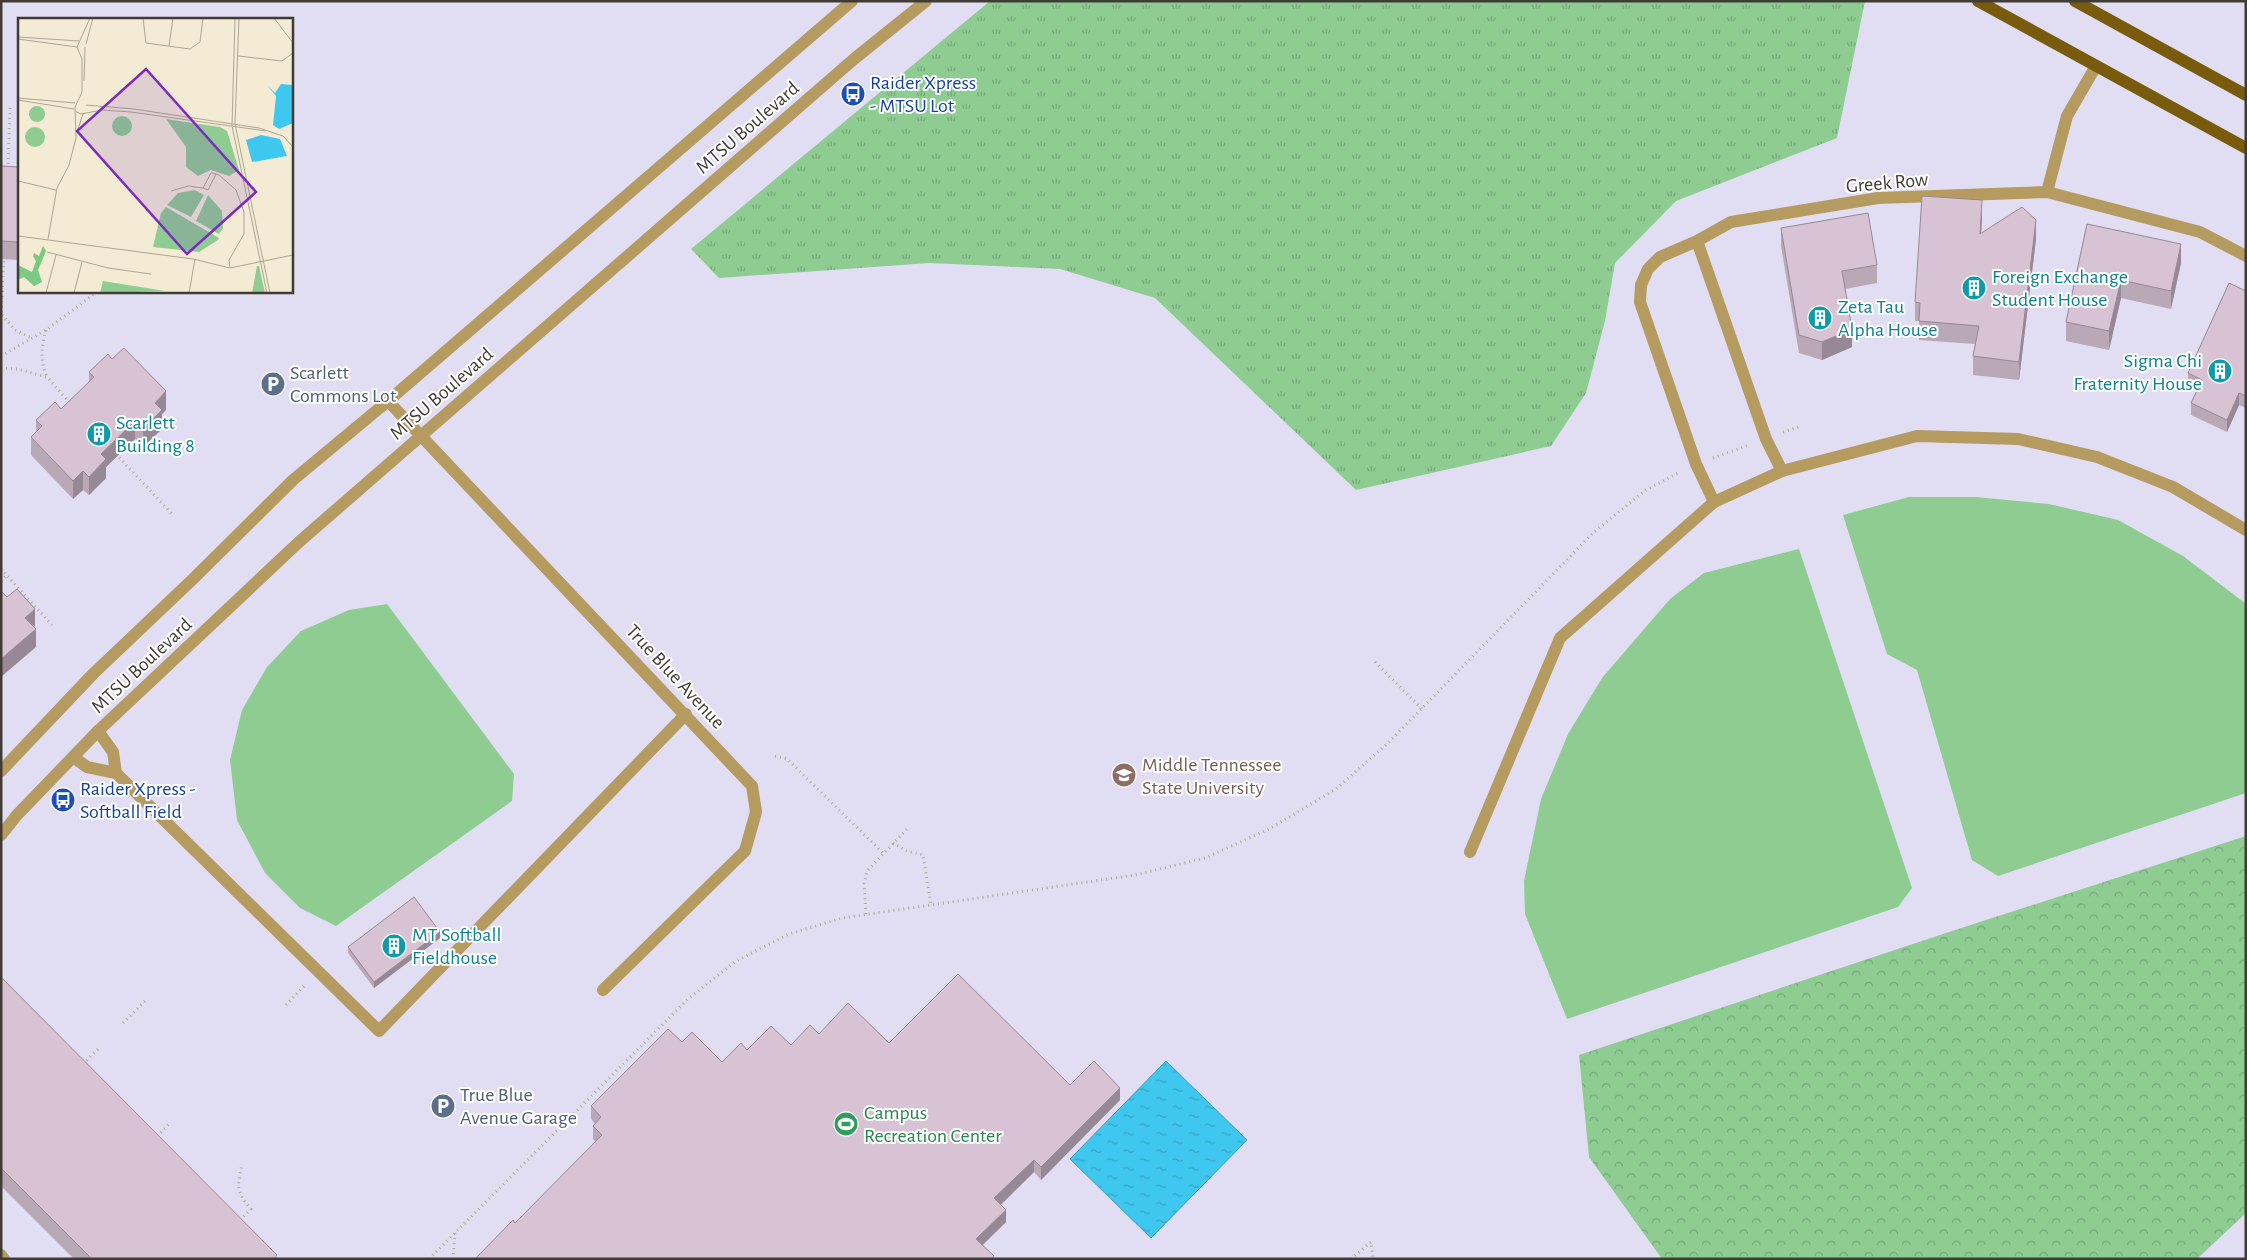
<svg xmlns="http://www.w3.org/2000/svg" width="2247" height="1260" viewBox="0 0 2247 1260" font-family="'Alegreya Sans',sans-serif">
	<style>
		.education { fill: #e1def4; fill-rule: evenodd }
		.grass { fill: url(#grass-tufts) }
		.park { fill: url(#park-crowns) }
		.garden { fill: #8ecc92 }
		.water { fill: url(#water-ripples); stroke: #3f9db7 }
		.lines { fill: none; stroke-linecap: round; stroke-linejoin: round }
		.path { stroke: #ada795; stroke-width: 3; stroke-dasharray: 1 4; stroke-linecap: butt }
		.minor { stroke: #b69b60; stroke-width: 12 }
		.major { stroke: #785b0c; stroke-width: 12 }
		.wall { fill: #b9a8b6 }
		.shaded-wall { fill: #968894 }
		.building { fill: #d7c3d4; stroke: #968894 }
		.labels { text-anchor: middle; stroke-width: 4; stroke-linejoin: round; paint-order: stroke }
		.transit-label { font-size: 20px; fill: #164399; stroke: #fff; text-anchor: start }
		.street-label { font-size: 20px; fill: #403c33; stroke: #fff }
		.culture-label { font-size: 20px; fill: #0d838f; stroke: #fff; text-anchor: start }
		.service-label { font-size: 20px; fill: #4e5e75; stroke: #fff; text-anchor: start }
		.education-label { font-size: 20px; fill: #785e54; stroke: #fff; text-anchor: start }
		.leisure-label { font-size: 20px; fill: #27864d; stroke: #fff; text-anchor: start }
		.inset-road { fill: none; stroke: #aba594; stroke-width: 1 }
		.view { fill: #7b2cbf; fill-opacity: 0.15; stroke: #7b2cbf; stroke-width: 2.5 }
		.inset-edge { fill: none; stroke: #403c33; stroke-width: 2.5 }
	</style>
	<defs>
		<pattern id="grass-tufts" width="24" height="20" patternUnits="userSpaceOnUse" patternTransform="scale(1.25)"><rect width="24" height="20" fill="#8ecc92"/><path d="M3 7l-1-3M5 7V3M7 7l1-3M15 17l-1-3M17 17v-4M19 17l1-3" fill="none" stroke="#75a778"/></pattern>
		<pattern id="park-crowns" width="20" height="18" patternUnits="userSpaceOnUse" patternTransform="scale(1.25)"><rect width="20" height="18" fill="#8ecc92"/><path d="M2 6a3 3 0 1 1 6 0M12 15a3 3 0 1 1 6 0" fill="none" stroke="#75a778"/></pattern>
		<pattern id="water-ripples" width="26" height="14" patternUnits="userSpaceOnUse" patternTransform="scale(1.25)"><rect width="26" height="14" fill="#3ec7ef"/><path d="M2 4q2-2 4 0t4 0M15 11q2-2 4 0t4 0" fill="none" stroke="#35a3c2"/></pattern>
	</defs>
	<rect width="100%" height="100%" fill="#f3ebd4"/>
	<path class="education" d="M1,1H2246V1259H1ZM19,19H291V291H19Z"/>
	<polygon class="grass" points="990,1 1865,1 1837,138 1676,201 1615,263 1605,321 1586,393 1551,446 1356,490 1155,298 1060,269 929,263 719,278 691,249"/>
	<polygon class="park" points="2246,836 2246,1213 2197,1259 1662,1259 1589,1157 1579,1055 1949,932"/>
	<g class="garden">
		<polygon points="1909,497 1975,497 2049,504 2118,520 2183,556 2245,603 2246,793 1998,876 1972,860 1917,670 1887,654 1843,515"/>
		<polygon points="1799,549 1912,888 1898,907 1567,1019 1525,914 1524,881 1541,799 1568,734 1602,678 1670,599 1704,573"/>
		<polygon points="387,604 514,774 512,801 336,926 300,908 265,873 237,820 230,760 242,710 267,667 301,631 349,610"/>
	</g>
	<polygon class="water" points="1166,1061 1247,1140 1151,1238 1070,1159"/>
	<g class="lines">
		<g class="path">
			<polyline points="8,169 10,107"/>
			<polyline points="2,315 15,330 32,338"/>
			<polyline points="1,317 4,257"/>
			<path d="M46,330C41,347 40,361 47,377"/>
			<polyline points="1,356 46,330 98,291"/>
			<polyline points="1,368 17,369 47,377 70,403"/>
			<polyline points="1783,432 1802,426"/>
			<polyline points="116,454 172,514"/>
			<polyline points="1713,458 1749,445"/>
			<polyline points="1,569 52,625"/>
			<polyline points="1,581 7,575"/>
			<polyline points="1375,662 1422,709"/>
			<polyline points="775,756 787,759 883,853"/>
			<polyline points="893,843 907,851 923,855 931,905"/>
			<polyline points="866,914 864,884 867,871 908,828"/>
			<polyline points="286,1005 305,985"/>
			<polyline points="123,1023 146,1000"/>
			<polyline points="83,1064 98,1049"/>
			<polyline points="157,1136 170,1123"/>
			<path d="M240,1220L251,1209C236,1192 237,1186 242,1165"/>
			<polyline points="429,1259 688,999 736,961 789,934 842,918 1135,875 1205,858 1269,829 1336,789 1389,742 1594,532 1646,490 1680,472"/>
			<polyline points="453,1259 455,1233"/>
			<polyline points="1351,1259 1371,1242 1373,1259"/>
		</g>
		<g class="minor">
			<polyline points="2047,192 2067,116 2096,66"/>
			<polyline points="1697,241 1766,439 1782,471 1714,502 1696,464 1640,302 1641,285 1648,269 1660,257 1697,241 1731,222 1878,198 2047,192 2200,232 2246,256"/>
			<polyline points="388,401 752,786 756,812 745,851 603,990"/>
			<polyline points="1782,471 1917,436 2018,439 2097,457 2173,487 2246,530"/>
			<polyline points="73,757 87,767 116,773 113,752 98,731"/>
			<polyline points="1,771 93,674 193,579 293,480 388,401 852,1"/>
			<polyline points="116,773 379,1031 686,714"/>
			<polyline points="1,835 17,815 98,731 299,542 854,59 926,1"/>
			<polyline points="1470,852 1560,638 1714,502"/>
			<polyline points="1,1255 4,1259"/>
		</g>
		<g class="major">
			<polyline points="1978,1 2246,148"/>
			<polyline points="2075,1 2246,95"/>
		</g>
	</g>
	<g class="wall">
		<polygon points="1,166 19,167 19,260 1,259"/>
		<polygon points="1982,218 1981,233 2036,239 2019,380 1973,375 1973,356 1975,344 1919,340 1919,321 1915,321 1915,302"/>
		<polygon points="2087,224 2181,263 2171,309 2121,298 2109,350 2066,341 2066,322"/>
		<polygon points="1781,228 1877,265 1877,283 1845,289 1852,347 1822,360 1799,353 1781,246"/>
		<polygon points="2246,291 2246,408 2239,405 2227,432 2191,415 2191,403 2197,390 2188,385 2188,373"/>
		<polygon points="112,359 166,410 162,414 162,429 143,447 135,439 106,467 106,478 89,495 83,490 73,499 31,455 31,437 36,432 36,420 61,409 89,382 89,372"/>
		<polygon points="440,938 374,988 348,953 348,947"/>
		<polygon points="1,977 277,1259 74,1259 1,1186"/>
		<polygon points="819,1034 889,1043 1070,1085 1120,1100 1041,1180 1034,1172 1001,1205 1006,1222 983,1245 994,1259 515,1223 596,1142 593,1139 593,1126 595,1124 591,1119 591,1106 682,1042 722,1062 747,1050 791,1045"/>
	</g>
	<g class="shaded-wall">
		<polygon points="1982,200 1982,218 1980,252 1980,234"/>
		<polygon points="2036,220 2036,239 2019,380 2019,362"/>
		<polygon points="2181,244 2181,263 2171,309 2171,291"/>
		<polygon points="2121,280 2121,298 2109,350 2109,331"/>
		<polygon points="1852,329 1852,347 1822,360 1822,342"/>
		<polygon points="166,391 166,410 162,414 162,429 143,447 143,429 155,403"/>
		<polygon points="2239,393 2239,405 2227,432 2227,420"/>
		<polygon points="135,421 135,439 106,467 106,478 89,495 89,477 101,454"/>
		<polygon points="83,471 83,490 73,499 73,481"/>
		<polygon points="35,609 35,627 25,618"/>
		<polygon points="36,629 36,647 1,677 1,659"/>
		<polygon points="440,932 440,938 374,988 374,982"/>
		<polygon points="1120,1088 1120,1100 1041,1180 1041,1167"/>
		<polygon points="1034,1160 1034,1172 994,1211 994,1198"/>
		<polygon points="1006,1210 1006,1222 976,1251 976,1239"/>
	</g>
	<g class="building">
		<polygon points="1,166 19,167 19,242 1,241"/>
		<polygon points="1922,196 1982,200 1980,234 2022,207 2036,220 2019,362 1973,356 1979,326 1919,321 1920,303 1915,302"/>
		<polygon points="1868,213 1877,265 1842,271 1852,329 1822,342 1799,335 1781,228"/>
		<polygon points="2087,224 2181,244 2171,291 2121,280 2109,331 2066,322"/>
		<polygon points="2229,283 2246,291 2246,396 2239,393 2227,420 2191,403 2202,380 2188,373"/>
		<polygon points="124,348 166,391 155,403 162,410 143,429 135,421 101,454 106,459 89,477 83,471 73,481 31,437 42,426 36,420 55,402 61,409 94,377 89,372 108,354 112,359"/>
		<polygon points="17,589 35,609 25,618 36,629 1,659 1,591 7,597"/>
		<polygon points="414,897 440,932 374,982 348,947"/>
		<polygon points="958,974 1070,1085 1094,1061 1120,1088 1041,1167 1034,1160 994,1198 1006,1210 976,1239 994,1256 991,1259 475,1259 513,1220 515,1223 602,1135 593,1126 601,1117 591,1106 668,1029 682,1042 692,1032 722,1062 741,1043 747,1050 771,1026 791,1045 810,1025 819,1034 848,1003 889,1043"/>
		<polygon points="1,977 277,1255 274,1259 92,1259 1,1168"/>
	</g>
	<defs>
		<symbol id="bus-disc" viewBox="-11 -11 22 22"><circle r="9.5" fill="#1a4fb4" stroke="#fff"/><path d="M-5-6H5V4H4V6H2V4H-2V6H-4V4H-5ZM-3.5-4V0h7V-4ZM-3.5 1.2v1.5H-2V1.2ZM2 1.2v1.5H3.5V1.2Z" fill="#fff"/></symbol>
		<symbol id="building-disc" viewBox="-11 -11 22 22"><circle r="9.5" fill="#0f9aa8" stroke="#fff"/><path d="M-4-6H4V6H1V3H-1V6H-4ZM-2.5-4.3h1.7v1.8h-1.7ZM.8-4.3h1.7v1.8H.8ZM-2.5-1h1.7V.8h-1.7ZM.8-1h1.7V.8H.8Z" fill="#fff"/></symbol>
		<symbol id="parking-disc" viewBox="-11 -11 22 22"><circle r="9.5" fill="#5c6f8a" stroke="#fff"/><path d="M-3.5-5.5H1a3.5 3.5 0 0 1 0 7H-1V5.5H-3.5ZM-1-3.4V-.6H.8a1.4 1.4 0 0 0 0-2.8Z" fill="#fff"/></symbol>
		<symbol id="university-disc" viewBox="-11 -11 22 22"><circle r="9.5" fill="#8d6e63" stroke="#fff"/><path d="M0-5L7-2L0 1L-7-2ZM-4 1L0 2.5L4 1V4Q0 6-4 4Z" fill="#fff"/></symbol>
		<symbol id="stadium-disc" viewBox="-11 -11 22 22"><circle r="9.5" fill="#2e9e5b" stroke="#fff"/><path d="M0-5a6.5 5 0 1 0 0 10a6.5 5 0 1 0 0-10ZM-3.5-1.8h7v3.6h-7Z" fill="#fff"/></symbol>
	</defs>
	<g fill-rule="evenodd">
		<use href="#bus-disc" x="839" y="80" width="28" height="28"/>
		<use href="#building-disc" x="1960" y="274" width="28" height="28"/>
		<use href="#building-disc" x="1806" y="304" width="28" height="28"/>
		<use href="#building-disc" x="2206" y="357" width="28" height="28"/>
		<use href="#parking-disc" x="259" y="370" width="28" height="28"/>
		<use href="#building-disc" x="85" y="420" width="28" height="28"/>
		<use href="#university-disc" x="1110" y="761" width="28" height="28"/>
		<use href="#bus-disc" x="49" y="786" width="28" height="28"/>
		<use href="#building-disc" x="380" y="932" width="28" height="28"/>
		<use href="#parking-disc" x="429" y="1092" width="28" height="28"/>
		<use href="#stadium-disc" x="832" y="1110" width="28" height="28"/>
	</g>
	<g class="labels">
		<g class="transit-label">
			<text x="870" y="89">Raider Xpress<tspan x="870" dy="23">- MTSU Lot</tspan></text>
			<text x="80" y="795">Raider Xpress -<tspan x="80" dy="23">Softball Field</tspan></text>
		</g>
		<g class="street-label">
			<text transform="translate(747 127) rotate(-41)" y="7">MTSU Boulevard</text>
			<text transform="translate(1887 182) rotate(-5)" y="7">Greek Row</text>
			<text transform="translate(441 393) rotate(-41)" y="7">MTSU Boulevard</text>
			<text transform="translate(141 665) rotate(-43)" y="7">MTSU Boulevard</text>
			<text transform="translate(676 676) rotate(47)" y="7">True Blue Avenue</text>
		</g>
		<g class="culture-label">
			<text x="1992" y="283">Foreign Exchange<tspan x="1992" dy="23">Student House</tspan></text>
			<text x="1838" y="313">Zeta Tau<tspan x="1838" dy="23">Alpha House</tspan></text>
			<text x="2202" y="367" text-anchor="end">Sigma Chi<tspan x="2202" dy="23">Fraternity House</tspan></text>
			<text x="116" y="429">Scarlett<tspan x="116" dy="23">Building 8</tspan></text>
			<text x="412" y="941">MT Softball<tspan x="412" dy="23">Fieldhouse</tspan></text>
		</g>
		<g class="service-label">
			<text x="290" y="379">Scarlett<tspan x="290" dy="23">Commons Lot</tspan></text>
			<text x="460" y="1101">True Blue<tspan x="460" dy="23">Avenue Garage</tspan></text>
		</g>
		<g class="education-label">
			<text x="1142" y="771">Middle Tennessee<tspan x="1142" dy="23">State University</tspan></text>
		</g>
		<g class="leisure-label">
			<text x="864" y="1119">Campus<tspan x="864" dy="23">Recreation Center</tspan></text>
		</g>
	</g>
	<g transform="translate(18 18)">
		<rect width="275" height="275" fill="#f3ebd4"/>
		<path d="M11 96a8 8 0 1 1 16 0a8 8 0 1 1-16 0ZM148,101L202,109L209,113L221,152L211,158L193,152L180,158L168,149V129ZM7 119a10 10 0 1 1 20 0a10 10 0 1 1-20 0ZM239,248H241L247,275H234Z" fill="#8ecc92"/>
		<path d="M25,228L28,233L20,252L24,264L16,268L6,259L0,262V247L14,254L18,243L15,238L16,235L21,238Z" fill="#7bc982"/>
		<path d="M148,189L201,220L200,222L181,234L135,229L143,195Z" fill="#8ecc92"/>
		<path d="M94 108a10 10 0 1 1 20 0a10 10 0 1 1-20 0ZM177,172L186,177L173,199L149,187L160,175ZM190,177L204,193L205,210L201,216L178,203ZM85,263L147,273L82,275Z" fill="#8ecc92"/>
		<path d="M263,66L275,67V105L261,111L255,107L258,78L249,67L257,75ZM243,117L262,121L269,138L234,144L228,122Z" fill="#3ec7ef"/>
		<path class="inset-road" d="M125,0L128,25L172,31L182,24L185,0M217,0L214,108L249,275M221,0L217,106L252,275M256,0L275,25M0,19L61,23M0,21L59,29L64,41V74L57,89L58,120M68,26L75,0M151,28L155,0M59,29L72,0M220,38L264,43L275,35M66,63L67,29M0,80L57,85M0,82L56,91M68,87L116,91L241,110L265,118L275,129M57,93L63,96L84,92L113,94L248,113M59,114L65,96M198,156L190,172L185,170L193,155H195L201,157L218,172L226,194V216L211,242L212,250M0,163L38,172M153,173L170,168L185,170M0,218L175,241L212,250L275,237M30,221L39,170L51,147L58,120M29,234L90,250L133,256M28,275L38,237M56,275L64,244M171,275L177,241"/>
		<path class="view" d="M128,51L238,174L169,236L59,113Z"/>
		<rect width="275" height="275" class="inset-edge"/>
	</g>
	<rect width="2247" height="1260" fill="none" stroke="#403c33" stroke-width="5"/>
</svg>
